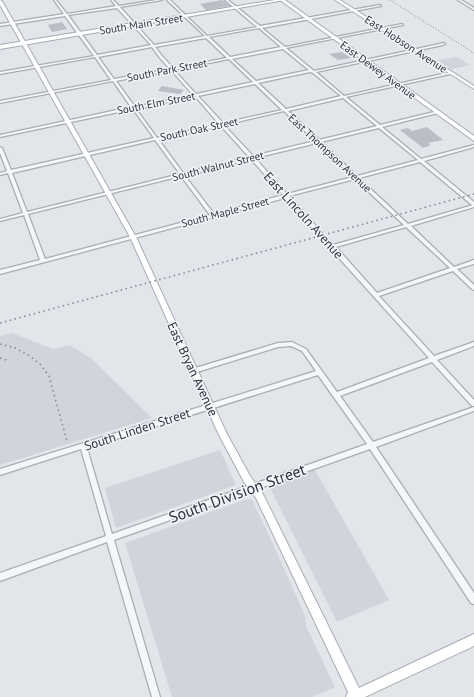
<svg xmlns="http://www.w3.org/2000/svg" width="474" height="697" viewBox="0 0 474 697" font-family="'PT Sans',sans-serif">
	<style>
		.built { fill: #d1d4db }
		.building { fill: #babec6 }
		.lines { fill: none; stroke-linecap: round; stroke-linejoin: round }
		.street-casing { stroke: #a8acb3; stroke-width: 2.5 }
		.secondary-casing { stroke: #a8acb3; stroke-width: 2 }
		.primary-casing { stroke: #a3aab4; stroke-width: 2 }
		.street { fill: #f5f6f8; fill-rule: evenodd }
		.secondary { fill: #fff; fill-rule: evenodd }
		.primary { fill: #fff; fill-rule: evenodd }
		.rail-far1 { stroke: #7d8591; stroke-width: 1; stroke-dasharray: 1 2; stroke-linecap: butt }
		.rail { stroke: #7d8591; stroke-width: 1.5; stroke-dasharray: 1.5 3.5; stroke-linecap: butt }
		.labels { text-anchor: middle; stroke-width: 3; stroke-linejoin: round; paint-order: stroke }
		.far-street-label { font-size: 11px; fill: #2c3340; stroke: #f2f4f7 }
		.street-label { font-size: 13px; fill: #2c3340; stroke: #f2f4f7 }
		.near-street-label { font-size: 16px; fill: #2c3340; stroke: #f2f4f7 }
	</style>
	<rect width="100%" height="100%" fill="#e2e5e9"/>
	<g class="built">
		<polygon points="456,57 470,65 451,69 437,60"/>
		<polygon points="12,333 53,349 70,345 92,359 152,418 0,465 0,336"/>
		<polygon points="220,450 236,485 116,528 105,488"/>
		<polygon points="315,470 389,600 337,622 269,486"/>
		<polygon points="247,499 252,500 274,546 305,616 306,626 335,687 312,697 172,697 125,543"/>
	</g>
	<g class="building">
		<polygon points="222,0 230,6 206,10 200,4"/>
		<polygon points="62,22 67,29 52,32 48,25"/>
		<polygon points="342,52 351,58 338,60 329,54"/>
		<polygon points="162,86 184,90 180,94 158,91"/>
		<polygon points="427,127 443,140 428,143 431,145 423,148 400,130 408,128 412,131"/>
	</g>
	<g class="lines">
		<defs>
			<g id="street">
				<path d="M54,0H56L67,14L116,6L111,0H113L119,6L156,0H162L120,7L154,45L205,36L167,0H170L207,36L257,27L225,0H228L260,26L380,5L381,6L262,28L285,47L402,24L403,25L286,48L314,71L444,43L445,44L443,45L316,72L344,96L451,72V74H450L346,97L380,125L438,111V113L382,127L421,159L474,145V147L424,161L474,202V207L411,226L454,267L474,260V264L457,269L474,285V290L472,289L453,271L379,296L434,356L474,342V346L437,360L474,400V406H472L432,362L340,396L373,442L474,407V411L376,447L474,593V604L471,603L370,449L114,540L160,697H152L107,542L0,581V573L106,536L81,449L0,475V469L316,371L302,351L291,346L278,347L194,373H192L191,371L192,369L278,343L292,342L306,349L337,392L429,358L285,198L0,274V270L40,260L24,215L0,221V219L23,213L8,173L0,175V173L7,171L0,153V147L2,148L11,170L154,138L133,109L0,137V135L131,107L113,81L0,103V101L111,80L95,57L0,74V72L94,56L65,16L0,26V24L64,14ZM117,8L151,45L97,55L68,15ZM259,28L281,47L230,57L209,37ZM206,38L227,58L173,68L162,56L155,47ZM152,47L160,58L170,69L114,79L98,57ZM283,49L309,70L256,81L232,59ZM229,59L253,82L196,94L174,70ZM171,70L193,95L135,107L116,81ZM310,72L313,73L341,96L286,109L258,83ZM255,84L282,110L223,123L198,96ZM195,96L219,124L157,138L136,109ZM343,98L377,126L319,140L288,111ZM284,111L315,141L253,156L224,125ZM221,126L249,157L183,173L159,140ZM379,128L418,160L357,176L321,142ZM155,140L180,174L27,212L12,173ZM317,143L353,177L287,194L255,158ZM251,159L283,195L214,214L185,176ZM420,162L472,205H473L408,224L359,178ZM181,176L210,215L45,259L28,214ZM355,179L404,225L333,245L289,196ZM406,227L450,268L377,293L336,247ZM318,375L367,444L112,534L87,448Z"/>
				<polygon points="458,0 461,0 474,8 474,10"/>
			</g>
			<g id="secondary">
				<polygon points="0,0 2,1 136,237 226,432 250,476 262,492 359,688 474,634 474,646 365,697 346,697 348,692 256,498 244,482 218,433 130,237 0,5"/>
				<polygon points="280,0 285,0 474,136 474,141"/>
				<polygon points="335,0 340,0 474,86 474,89"/>
			</g>
			<polygon id="primary" points="275,0 285,0 0,49 0,45"/>
		</defs>
		<use href="#street" class="street-casing"/>
		<use href="#secondary" class="secondary-casing"/>
		<use href="#primary" class="primary-casing"/>
		<use href="#street" class="street"/>
		<use href="#secondary" class="secondary"/>
		<use href="#primary" class="primary"/>
		<polyline class="rail-far1" points="390,0 474,53"/>
		<g class="rail">
			<polyline points="0,323 474,194"/>
			<polyline points="0,344 15,348 28,355 40,364 49,376 67,441"/>
			<polyline points="0,358 6,360"/>
		</g>
	</g>
	<g class="labels">
		<g class="far-street-label">
			<text transform="translate(141 24) rotate(-9)" y="4">South Main Street</text>
			<text transform="translate(406 44) rotate(33)" y="4">East Hobson Avenue</text>
			<text transform="translate(167 70) rotate(-11)" y="4">South Park Street</text>
			<text transform="translate(378 70) rotate(36)" y="4">East Dewey Avenue</text>
			<text transform="translate(156 103) rotate(-11)" y="4">South Elm Street</text>
			<text transform="translate(199 129) rotate(-12)" y="4">South Oak Street</text>
			<text transform="translate(330 153) rotate(43)" y="4">East Thompson Avenue</text>
			<text transform="translate(218 166) rotate(-14)" y="4">South Walnut Street</text>
			<text transform="translate(225 212) rotate(-15)" y="4">South Maple Street</text>
		</g>
		<g class="street-label">
			<text transform="translate(304 215) rotate(48)" y="5">East Lincoln Avenue</text>
			<text transform="translate(193 369) rotate(65)" y="5">East Bryan Avenue</text>
			<text transform="translate(137 429) rotate(-18)" y="5">South Linden Street</text>
		</g>
		<g class="near-street-label">
			<text transform="translate(237 493) rotate(-20)" y="6">South Division Street</text>
		</g>
	</g>
</svg>
